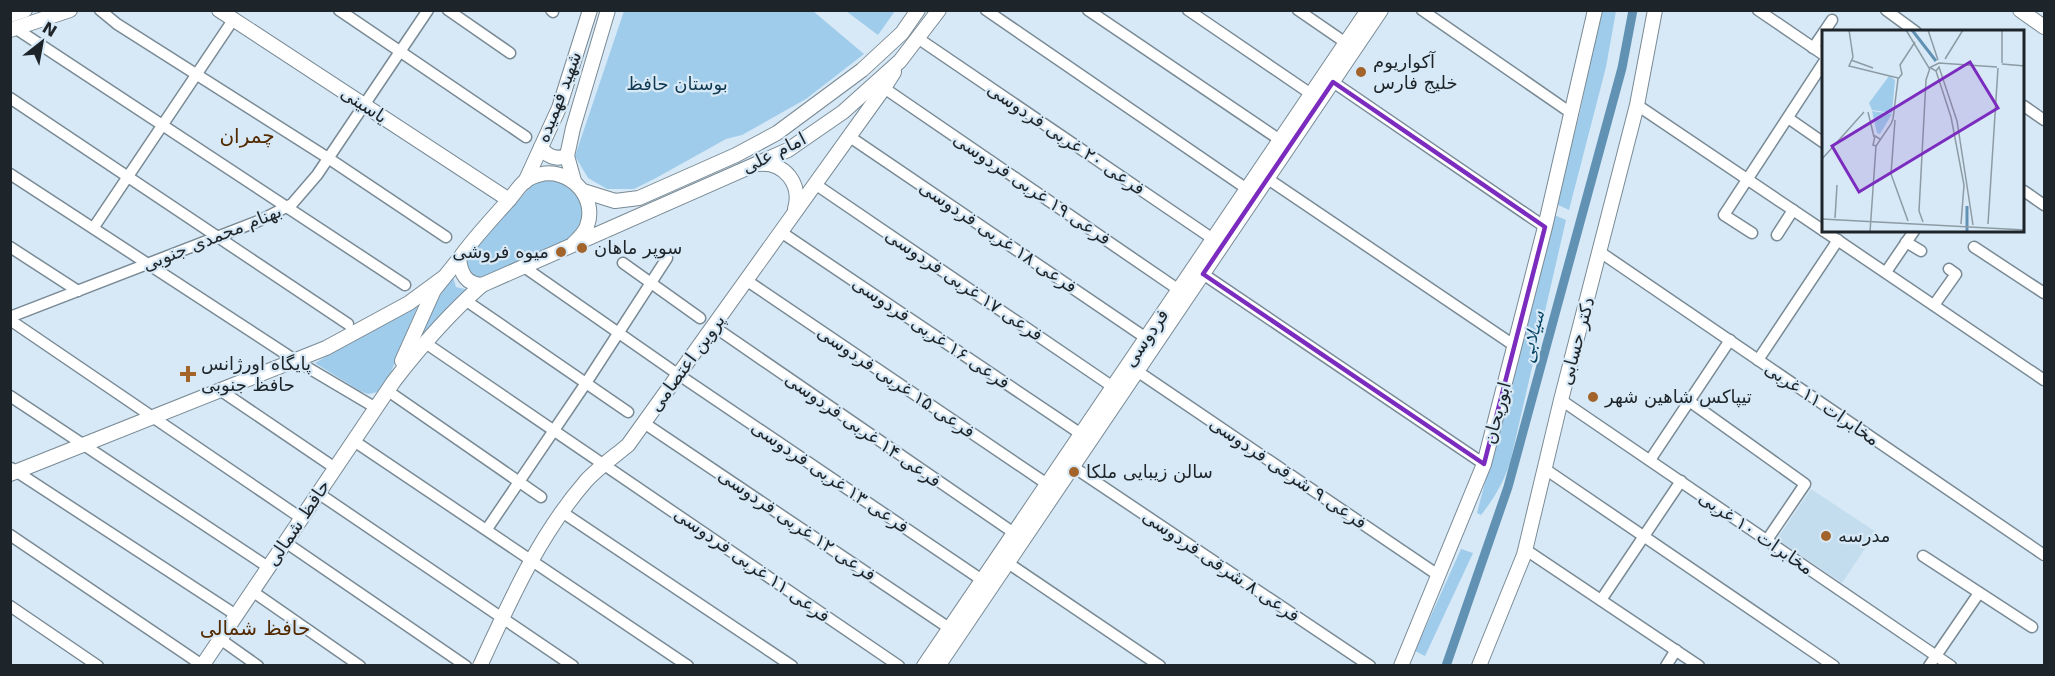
<svg xmlns="http://www.w3.org/2000/svg" width="2055" height="676" viewBox="0 0 2055 676" font-family="'DejaVu Sans','Noto Naskh Arabic',sans-serif">
	<style>
		.built { fill: #c4ddee }
		.green { fill: #a0cceb }
		.lines { fill: none; stroke-linecap: round; stroke-linejoin: round }
		.canal { stroke: #6292b3; stroke-width: 9 }
		.street-casing { stroke: #798a95; stroke-width: 13 }
		.secondary-casing { stroke: #798a95; stroke-width: 16 }
		.street { stroke: #fff; stroke-width: 10 }
		.secondary { stroke: #fff; stroke-width: 14 }
		.marked { fill: none; stroke: #7b2cbf; stroke-width: 4.5; stroke-linejoin: round }
		.poi-dot { fill: #a3642c; stroke: #d7e9f6; stroke-width: 2 }
		.labels { text-anchor: middle; stroke-width: 4.5; stroke-linejoin: round; paint-order: stroke }
		.poi-label { font-size: 18px; fill: #1e252a; stroke: #d7e9f6; text-anchor: start }
		.park-label { font-size: 18px; fill: #113951; stroke: #d7e9f6 }
		.street-label { font-size: 18px; fill: #1e252a; stroke: #d7e9f6 }
		.neighbourhood-label { font-size: 20px; fill: #532900; stroke: #d7e9f6 }
		.water-label { font-size: 20px; font-style: italic; fill: #004162; stroke: #d7e9f6 }
		.inset-river { fill: none; stroke: #6292b3; stroke-width: 3 }
		.inset-road { fill: none; stroke: #8d9ba4; stroke-width: 1.5 }
		.view { fill: #7b2cbf; fill-opacity: 0.15; stroke: #7b2cbf; stroke-width: 3 }
		.inset-edge { fill: none; stroke: #1e252a; stroke-width: 3 }
	</style>
	<rect width="100%" height="100%" fill="#d7e9f6"/>
	<polygon class="built" points="1811,489 1876,532 1842,583 1777,539"/>
	<g class="green">
		<polygon points="624,11 813,11 864,54 806,99 742,135 726,139 656,178 634,189 607,189 588,178 575,156"/>
		<polygon points="846,11 895,11 878,35"/>
		<polygon points="1601,11 1616,11 1606,67 1569,210 1556,204 1580,112"/>
		<path d="M553,180C584,188 592,214 570,238L481,279H473L465,263L467,259L532,185L542,181Z"/>
		<path d="M1552,214L1566,220L1510,463C1503,483 1494,499 1481,515L1477,513L1522,341Z"/>
		<polygon points="452,274 456,287 469,290 413,345"/>
		<polygon points="419,303 387,382 378,392 368,394 360,391 315,363"/>
		<polygon points="1461,549 1473,553 1425,656 1415,651"/>
	</g>
	<g class="lines">
		<polyline class="canal" points="1446,666 1508,487 1622,68 1633,10"/>
		<defs>
			<g id="street">
				<polyline points="100,10 117,24 328,158 446,237"/>
				<polyline points="339,10 526,137"/>
				<polyline points="448,10 510,53"/>
				<polyline points="551,10 553,12"/>
				<polyline points="986,10 1247,189"/>
				<polyline points="1088,10 1280,140"/>
				<polyline points="1188,10 1311,94"/>
				<polyline points="1298,10 1346,43"/>
				<polyline points="1422,10 1571,113"/>
				<polyline points="1758,10 1824,55"/>
				<polyline points="1886,10 1916,32"/>
				<polyline points="15,28 405,285"/>
				<polyline points="1824,32 1832,20"/>
				<polyline points="919,39 1213,239"/>
				<polyline points="1813,48 1824,32"/>
				<polyline points="1333,82 1545,227"/>
				<polyline points="884,88 1179,290"/>
				<polyline points="10,98 348,324"/>
				<polyline points="1637,105 1824,231"/>
				<polyline points="2024,106 2044,120"/>
				<polyline points="1788,118 1824,143"/>
				<polyline points="850,137 1146,338"/>
				<polyline points="10,174 295,360 376,408"/>
				<polyline points="1268,179 1515,346"/>
				<polyline points="815,184 1113,387"/>
				<polyline points="2024,191 2044,205"/>
				<polyline points="94,227 233,20"/>
				<polyline points="1824,231 2044,380"/>
				<polyline points="781,232 1081,434"/>
				<polyline points="1752,233 1724,215 1824,62"/>
				<polyline points="1777,235 1793,210"/>
				<polyline points="1906,242 1921,251"/>
				<polyline points="10,247 78,291"/>
				<polyline points="1974,247 2044,293"/>
				<polyline points="1600,252 2044,555"/>
				<polyline points="623,263 700,318"/>
				<polyline points="524,267 679,375 982,580"/>
				<polyline points="1886,272 1914,231"/>
				<polyline points="1203,274 1484,464"/>
				<polyline points="746,280 1047,484"/>
				<polyline points="465,300 628,412"/>
				<polyline points="1934,305 1956,274 1949,269"/>
				<polyline points="10,317 261,220 292,204 317,175 428,10"/>
				<polyline points="10,320 301,518"/>
				<polyline points="713,326 1014,533"/>
				<polyline points="424,342 899,666"/>
				<polyline points="1758,360 1838,240"/>
				<polyline points="1137,371 1438,575"/>
				<polyline points="220,390 335,468"/>
				<polyline points="388,391 541,497"/>
				<polyline points="10,396 268,567"/>
				<polyline points="1561,400 1951,666"/>
				<polyline points="1689,401 1805,484 1767,540"/>
				<polyline points="644,423 949,628"/>
				<polyline points="354,441 688,666"/>
				<polyline points="1650,460 1730,340"/>
				<polyline points="1072,466 1370,666"/>
				<polyline points="11,468 236,615"/>
				<polyline points="1545,469 1834,666"/>
				<polyline points="318,493 573,666"/>
				<polyline points="562,512 792,666"/>
				<polyline points="487,529 586,383 667,258"/>
				<polyline points="10,535 202,665"/>
				<polyline points="285,542 466,666"/>
				<polyline points="1526,550 1699,666"/>
				<polyline points="1923,556 2032,627"/>
				<polyline points="1008,563 1160,666"/>
				<polyline points="252,591 360,666"/>
				<polyline points="1601,600 1681,481"/>
				<polyline points="10,606 98,666"/>
				<polyline points="220,639 258,666"/>
				<polyline points="1666,666 1676,650"/>
				<polyline points="1929,666 1979,593"/>
			</g>
			<g id="secondary">
				<polyline points="219,10 509,200"/>
				<polyline points="2020,10 2044,27"/>
				<polyline points="10,15 25,10"/>
				<polyline points="10,30 70,10"/>
				<path d="M541,147C547,157 556,160 567,156"/>
				<path d="M758,164C785,161 802,185 795,209"/>
				<polyline points="574,181 567,156 573,128 608,10"/>
				<polyline points="525,182 559,108 590,10"/>
				<polyline points="583,191 615,201 639,198 736,155 777,133 862,70 902,33 918,10"/>
				<path d="M573,244C578,239 585,233 587,226C598,196 568,166 538,175C534,176 528,179 525,181C518,187 513,196 507,202C491,220 473,239 459,259C461,274 466,284 482,285L788,150L843,112L900,61L939,10"/>
				<polyline points="402,361 434,290 459,259"/>
				<polyline points="10,474 326,348 409,303 443,278"/>
				<path d="M202,666L394,381C421,346 449,314 482,285"/>
				<path d="M480,666C510,601 539,535 586,481C598,468 615,456 628,445L884,88L894,72"/>
				<polyline points="924,666 1368,10"/>
				<polyline points="938,666 1381,10"/>
				<polyline points="1401,666 1484,464 1545,227 1595,10"/>
				<polyline points="1479,666 1524,555 1561,400 1637,105 1655,10"/>
			</g>
		</defs>
		<use href="#street" class="street-casing"/>
		<use href="#secondary" class="secondary-casing"/>
		<use href="#street" class="street"/>
		<use href="#secondary" class="secondary"/>
	</g>
	<path class="marked" d="M1333,82L1545,227L1484,464L1203,274Z"/>
	<g class="poi-dot">
		<circle cx="1361" cy="72" r="6"/>
		<circle cx="582" cy="248" r="6"/>
		<circle cx="561" cy="252" r="6"/>
		<path d="M185 365h6v6h6v6h-6v6h-6v-6h-6v-6h6z"/>
		<circle cx="1593" cy="397" r="6"/>
		<circle cx="1074" cy="472" r="6"/>
		<circle cx="1826" cy="536" r="6"/>
	</g>
	<g class="labels">
		<g class="poi-label">
			<text x="1373" y="68">آکواریوم<tspan x="1373" dy="21">خلیج فارس</tspan></text>
			<text x="594" y="254">سوپر ماهان</text>
			<text x="549" y="258" text-anchor="end">میوه فروشی</text>
			<text x="201" y="370">پایگاه اورژانس<tspan x="201" dy="21">حافظ جنوبی</tspan></text>
			<text x="1605" y="403">تیپاکس شاهین شهر</text>
			<text x="1086" y="478">سالن زیبایی ملکا</text>
			<text x="1838" y="542">مدرسه</text>
		</g>
		<g class="park-label">
			<text x="677" y="90">بوستان حافظ</text>
		</g>
		<g class="street-label">
			<text transform="translate(559 97) rotate(-69)" y="6">شهید فهمیده</text>
			<text transform="translate(364 105) rotate(33)" y="6">یاسینی</text>
			<text transform="translate(1066 139) rotate(34)" y="6">فرعی ۲۰ غربی فردوسی</text>
			<text transform="translate(774 153) rotate(-27)" y="6">امام علی</text>
			<text transform="translate(1032 189) rotate(34)" y="6">فرعی ۱۹ غربی فردوسی</text>
			<text transform="translate(998 237) rotate(34)" y="6">فرعی ۱۸ غربی فردوسی</text>
			<text transform="translate(212 238) rotate(-22)" y="6">بهنام محمدی جنوبی</text>
			<text transform="translate(964 285) rotate(34)" y="6">فرعی ۱۷ غربی فردوسی</text>
			<text transform="translate(931 333) rotate(34)" y="6">فرعی ۱۶ غربی فردوسی</text>
			<text transform="translate(1146 338) rotate(-56)" y="6">فردوسی</text>
			<text transform="translate(1577 341) rotate(-75)" y="6">دکتر حسابی</text>
			<text transform="translate(687 363) rotate(-54)" y="6">پروین اعتصامی</text>
			<text transform="translate(896 382) rotate(34)" y="6">فرعی ۱۵ غربی فردوسی</text>
			<text transform="translate(1822 404) rotate(34)" y="6">مخابرات ۱۱ غربی</text>
			<text transform="translate(1497 413) rotate(-75)" y="6">ابوریحان</text>
			<text transform="translate(863 430) rotate(35)" y="6">فرعی ۱۴ غربی فردوسی</text>
			<text transform="translate(1288 473) rotate(34)" y="6">فرعی ۹ شرقی فردوسی</text>
			<text transform="translate(830 477) rotate(34)" y="6">فرعی ۱۳ غربی فردوسی</text>
			<text transform="translate(298 523) rotate(-56)" y="6">حافظ شمالی</text>
			<text transform="translate(797 525) rotate(34)" y="6">فرعی ۱۲ غربی فردوسی</text>
			<text transform="translate(1756 533) rotate(34)" y="6">مخابرات ۱۰ غربی</text>
			<text transform="translate(752 565) rotate(35)" y="6">فرعی ۱۱ غربی فردوسی</text>
			<text transform="translate(1221 566) rotate(34)" y="6">فرعی ۸ شرقی فردوسی</text>
		</g>
		<g class="neighbourhood-label">
			<text x="247" y="143">چمران</text>
			<text x="255" y="635">حافظ شمالی</text>
		</g>
		<g class="water-label">
			<text transform="translate(1531 336) rotate(-75)" y="7">سیلابی</text>
		</g>
	</g>
	<g transform="translate(1822 30)">
		<rect width="202" height="202" fill="#d7e9f6"/>
		<path d="M67,46L73,50L70,83L50,80L47,73ZM50,81L70,84L58,104L55,103Z" fill="#a0cceb"/>
		<path class="inset-river" d="M90,0L114,31M145,176V202"/>
		<path class="inset-road" d="M27,0L31,27L27,36L76,48M84,0L107,38L117,33L175,37M106,0L116,30M123,29L141,0M29,30L51,38M180,33V0M180,34L203,36M109,38L114,41L129,87L142,155L139,194M114,41L117,37L135,91L151,195M46,82L52,107M73,90L69,144L86,191M58,109L53,106L51,115L54,116L69,94L71,89L76,49L80,44L78,35L93,12M0,129L42,82M13,188L15,155M0,189L203,200M101,192L97,181L104,50L108,38M166,194L176,38M48,202L54,116"/>
		<path class="view" d="M148,32L176,78L37,162L10,116Z"/>
		<rect width="202" height="202" class="inset-edge"/>
	</g>
	<rect width="2055" height="676" fill="none" stroke="#1e252a" stroke-width="24"/>
	<g transform="translate(42 42) rotate(31)" stroke="#d7e9f6" stroke-width="4.5" paint-order="stroke">
	<path d="M0-4.5L10 22L0 15L-10 22Z" fill="#1e252a"/>
	<text y="-9" font-size="16" font-weight="bold" text-anchor="middle" fill="#1e252a">N</text>
	</g>
</svg>
